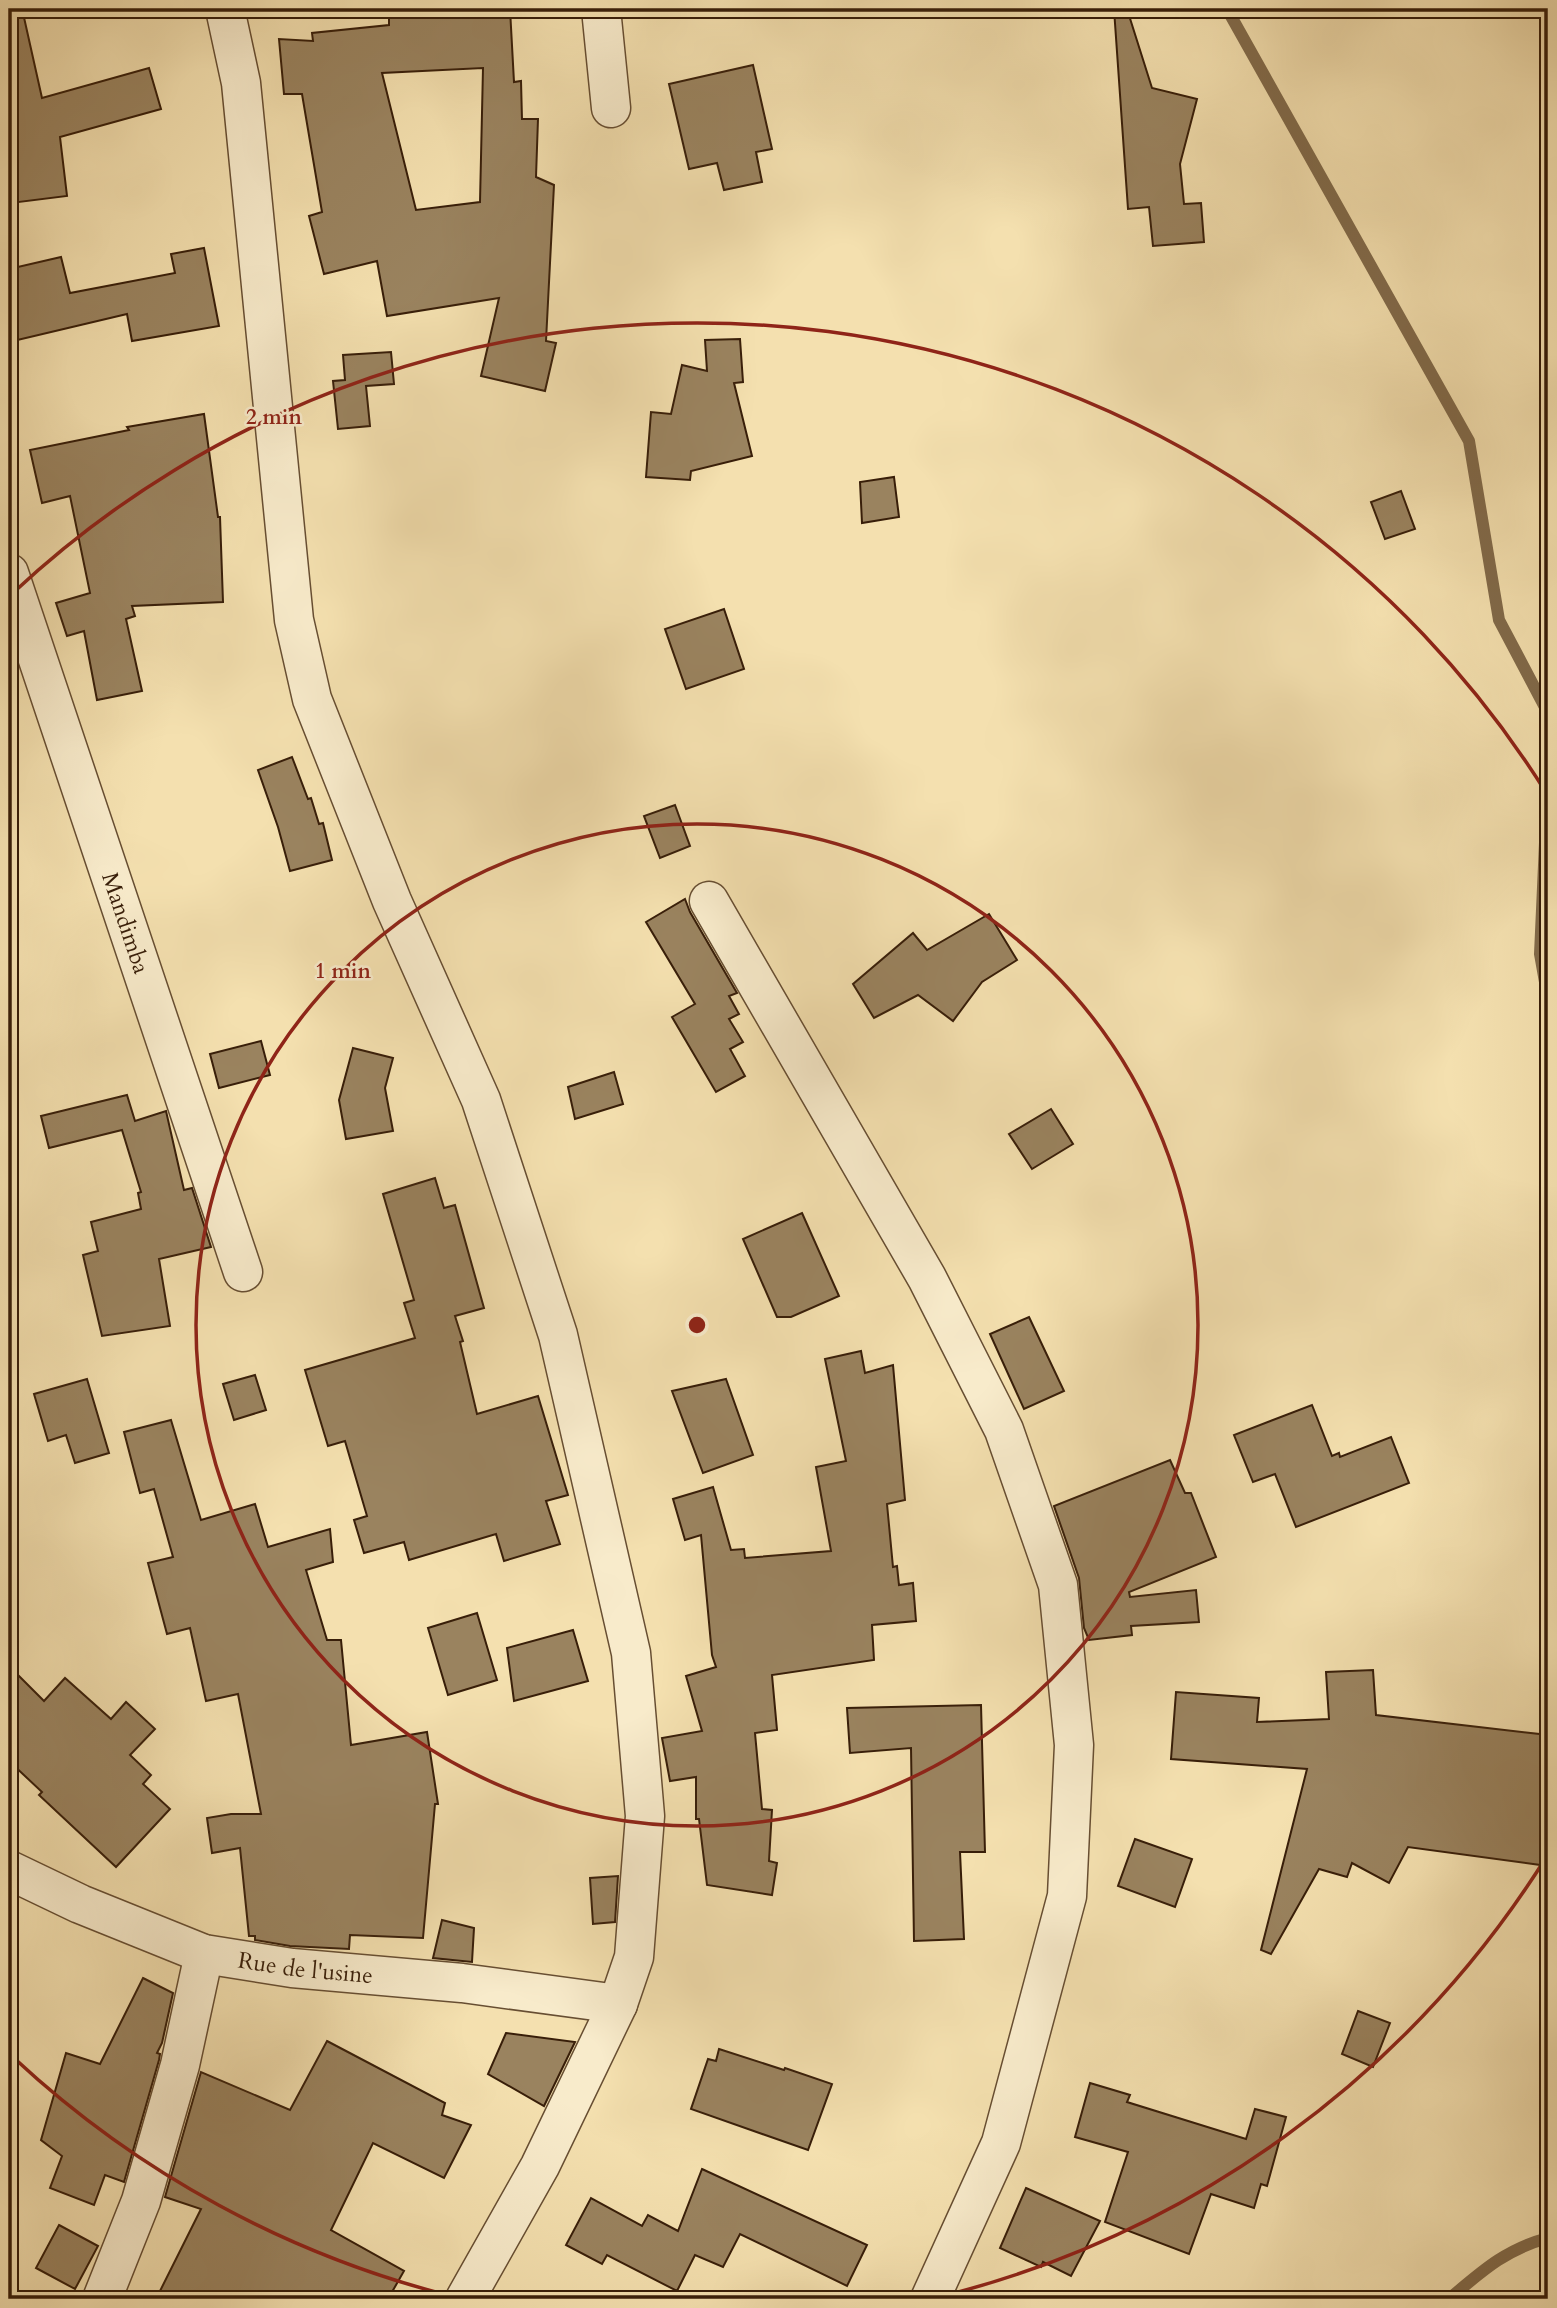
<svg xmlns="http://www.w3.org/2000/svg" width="1557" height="2308" viewBox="0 0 1557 2308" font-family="Cardo,serif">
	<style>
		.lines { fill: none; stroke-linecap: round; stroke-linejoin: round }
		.stream { stroke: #826b4b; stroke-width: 12 }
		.building { fill: #9a835f; stroke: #381e09; stroke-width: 2; fill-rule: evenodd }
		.minor-casing { stroke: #674e32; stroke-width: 41 }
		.minor { stroke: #f8ebcb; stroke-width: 38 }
		.ring { fill: none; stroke: #8f2418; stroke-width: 3.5 }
		.labels { text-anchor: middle; stroke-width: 5; stroke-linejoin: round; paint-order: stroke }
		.street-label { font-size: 23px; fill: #381e09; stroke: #f8ebcb }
		.centre { fill: #8f2418; stroke: #f8ebcb; stroke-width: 3.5 }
		.ring-label { font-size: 21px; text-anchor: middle; font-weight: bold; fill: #8f2418; stroke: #f8ebcb; stroke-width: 5; stroke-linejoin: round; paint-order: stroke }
	</style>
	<rect width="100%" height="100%" fill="#f4e0af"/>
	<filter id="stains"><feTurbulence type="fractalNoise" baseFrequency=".00286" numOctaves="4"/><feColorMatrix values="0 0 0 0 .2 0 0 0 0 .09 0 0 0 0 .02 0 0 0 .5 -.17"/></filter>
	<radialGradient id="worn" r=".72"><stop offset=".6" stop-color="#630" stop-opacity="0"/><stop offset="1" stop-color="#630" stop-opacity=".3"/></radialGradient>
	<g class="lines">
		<g class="stream">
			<polyline points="1227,9 1469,441 1499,620 1548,713"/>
			<polyline points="1548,776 1540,954 1548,999"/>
			<path d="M1449,2299C1482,2271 1506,2249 1548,2238"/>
		</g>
	</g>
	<g class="building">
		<path d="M485,9H510L514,82L521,81L522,119H538L536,177L554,185L546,341L556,343L545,391L481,376L499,298L387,316L377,261L324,274L309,216L322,212L302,94H284L279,39L313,41L312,33L389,25V16ZM483,68L480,202L416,210L382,73Z"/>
		<polygon points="1114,9 1127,9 1152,88 1197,99 1180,164 1184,204 1201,203 1204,242 1153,246 1149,207 1128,209"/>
		<polygon points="23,13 42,98 149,68 161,109 60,137 67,196 11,203 9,182 9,14"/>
		<polygon points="753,65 772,149 756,152 762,182 724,190 717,163 689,169 669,84"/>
		<polygon points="204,248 219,326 132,341 127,314 9,342 9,269 61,257 70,293 175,273 171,254"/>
		<polygon points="740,339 743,382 734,383 752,456 691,471 690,480 646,477 651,412 671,414 682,365 707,371 705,340"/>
		<polygon points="391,352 394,384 366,386 370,426 338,429 333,381 345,380 343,355"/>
		<polygon points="204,414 218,517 220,517 223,602 132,606 135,616 126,619 142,691 97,700 84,631 67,636 56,603 90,593 70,496 42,503 30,450 129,430 127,427"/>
		<polygon points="894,477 899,517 862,523 860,482"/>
		<polygon points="1401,491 1415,529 1385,539 1371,502"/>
		<polygon points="724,609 744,669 686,689 665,629"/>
		<polygon points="292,757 308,799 311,798 319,824 323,823 332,860 290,871 278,827 258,770"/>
		<polygon points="675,805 690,846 660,858 644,816"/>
		<polygon points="685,899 690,912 737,993 729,996 739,1014 729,1019 743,1042 730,1049 745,1076 716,1092 672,1017 695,1004 646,922"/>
		<polygon points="989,914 1017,960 982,982 953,1021 918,995 874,1018 853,984 913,933 927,950"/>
		<polygon points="261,1041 270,1075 219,1088 210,1054"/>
		<polygon points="353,1048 393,1058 385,1088 393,1131 346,1139 339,1100"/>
		<polygon points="614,1072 623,1104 575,1119 568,1087"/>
		<polygon points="127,1095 135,1121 166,1111 184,1190 192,1188 211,1247 159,1259 170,1326 102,1336 83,1255 98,1251 91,1222 141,1209 138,1193 141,1192 122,1130 49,1148 41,1116"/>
		<polygon points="1051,1109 1073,1144 1032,1169 1009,1134"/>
		<polygon points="435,1178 444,1208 455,1205 484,1308 455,1316 463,1341 460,1342 477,1414 538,1396 568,1495 546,1501 560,1544 504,1561 496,1534 409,1560 404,1542 364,1553 354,1520 367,1516 345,1441 328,1446 305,1370 415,1338 404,1303 414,1300 383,1194"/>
		<polygon points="802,1213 839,1296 791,1317 777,1317 743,1239"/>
		<polygon points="1029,1317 1064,1391 1024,1409 990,1334"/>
		<polygon points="861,1351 865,1373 893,1365 905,1500 887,1504 893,1567 897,1566 899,1585 913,1583 916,1621 872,1625 874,1660 772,1675 777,1730 755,1733 762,1809 772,1810 769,1861 777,1863 772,1895 707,1885 699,1819 696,1819 696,1777 670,1781 662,1738 702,1731 686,1676 716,1667 712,1655 701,1535 685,1540 673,1499 713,1487 731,1550 744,1549 745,1558 831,1551 816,1467 846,1461 825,1359"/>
		<polygon points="255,1375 266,1410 234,1420 223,1384"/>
		<polygon points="87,1379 109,1453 75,1463 66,1435 48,1441 34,1394"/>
		<polygon points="726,1379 753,1455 703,1473 672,1391"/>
		<polygon points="1312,1405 1332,1456 1339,1453 1340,1457 1391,1437 1409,1483 1296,1527 1275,1474 1253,1482 1234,1435"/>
		<polygon points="171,1420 201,1520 255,1504 268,1547 330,1529 333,1562 306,1570 327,1640 341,1640 351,1745 427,1732 438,1804 435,1804 423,1938 350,1935 349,1949 290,1946 255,1940 255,1936 249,1936 240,1848 212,1853 207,1818 231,1814 261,1814 238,1694 206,1701 190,1628 167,1634 148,1563 173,1557 154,1489 140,1493 124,1432"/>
		<polygon points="1170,1460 1185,1493 1191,1493 1216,1557 1129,1592 1130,1597 1196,1590 1199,1622 1131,1626 1132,1635 1089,1640 1084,1628 1079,1578 1054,1506"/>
		<polygon points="477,1613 497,1680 448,1695 428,1628"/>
		<polygon points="573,1630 588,1681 514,1701 507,1648"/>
		<polygon points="9,1666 44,1701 65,1678 111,1719 126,1702 155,1729 130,1755 151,1775 143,1784 170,1809 116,1867 39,1795 42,1792 9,1761"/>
		<polygon points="1373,1670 1376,1715 1548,1735 1548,1866 1408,1847 1389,1883 1352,1863 1347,1877 1319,1869 1271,1954 1261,1950 1307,1769 1171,1759 1176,1692 1259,1698 1257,1722 1329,1719 1326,1672"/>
		<polygon points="981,1705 985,1852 960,1852 964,1939 914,1941 911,1748 850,1753 847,1708"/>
		<polygon points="1135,1839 1192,1859 1175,1907 1118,1886"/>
		<polygon points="618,1876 615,1922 593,1924 590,1878"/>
		<polygon points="442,1920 474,1928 472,1962 433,1958"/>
		<polygon points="143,1978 173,1993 162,2043 157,2053 160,2054 159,2060 124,2182 105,2175 94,2205 50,2188 62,2156 41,2140 66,2053 100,2064"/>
		<polygon points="1358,2011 1390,2023 1373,2067 1342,2054"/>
		<polygon points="506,2033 575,2042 544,2106 488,2074"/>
		<polygon points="327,2041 445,2103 442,2115 471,2125 444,2178 373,2143 331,2230 404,2271 388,2299 156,2299 201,2209 165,2197 201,2072 290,2110"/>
		<polygon points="719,2049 784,2070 785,2068 832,2084 808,2150 691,2109 708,2059 716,2061"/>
		<polygon points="1090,2083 1130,2095 1127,2102 1246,2139 1255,2109 1286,2117 1267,2186 1261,2184 1254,2208 1211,2194 1189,2254 1105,2222 1128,2152 1075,2137"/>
		<polygon points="702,2169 867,2245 847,2286 740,2234 723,2267 695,2255 677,2291 607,2255 602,2264 566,2245 591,2198 642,2226 648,2215 678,2231"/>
		<polygon points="1026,2188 1100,2221 1071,2276 1043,2262 1041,2267 1000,2248"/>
		<polygon points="59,2225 98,2246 75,2289 36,2268"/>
	</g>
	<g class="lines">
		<defs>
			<g id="minor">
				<polyline points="225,9 241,83 294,620 312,699 392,901 481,1100 558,1335 631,1653 645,1816 634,1957 618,2004 540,2166 465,2299"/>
				<polyline points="601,9 611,108"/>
				<path id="s1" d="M9,573L243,1272"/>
				<polyline points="709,901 927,1278 1004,1430 1058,1585 1074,1745 1067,1896 1001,2143 930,2299"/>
				<path id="s2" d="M9,1870L80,1904L204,1954L292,1968L462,1983L618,2004"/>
				<polyline points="102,2299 141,2201 180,2065 204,1954"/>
			</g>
		</defs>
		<use href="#minor" class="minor-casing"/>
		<use href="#minor" class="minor"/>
	</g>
	<g class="ring">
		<circle cx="697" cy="1325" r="501"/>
		<path d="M1547 1856A1002 1002 0 0 1 939 2297M455 2297A1002 1002 0 0 1 14 2058M14 592A1002 1002 0 0 1 1547 794"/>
	</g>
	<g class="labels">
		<g class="street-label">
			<text dy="8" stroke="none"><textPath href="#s1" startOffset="369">Mandimba</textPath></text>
			<text dy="8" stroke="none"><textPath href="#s2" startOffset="315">Rue de l'usine</textPath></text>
		</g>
	</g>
	<circle cx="697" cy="1325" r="10" class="centre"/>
	<g class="ring-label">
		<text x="274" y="424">2 min</text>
		<text x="343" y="978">1 min</text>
	</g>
	<rect width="1557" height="2308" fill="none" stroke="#f4e0af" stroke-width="35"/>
	<rect x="10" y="10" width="1536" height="2287" fill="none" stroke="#381e09" stroke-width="3.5"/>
	<rect x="18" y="18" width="1522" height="2273" fill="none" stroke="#381e09" stroke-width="2"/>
	<rect width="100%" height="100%" filter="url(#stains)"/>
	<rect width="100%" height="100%" fill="url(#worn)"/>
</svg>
